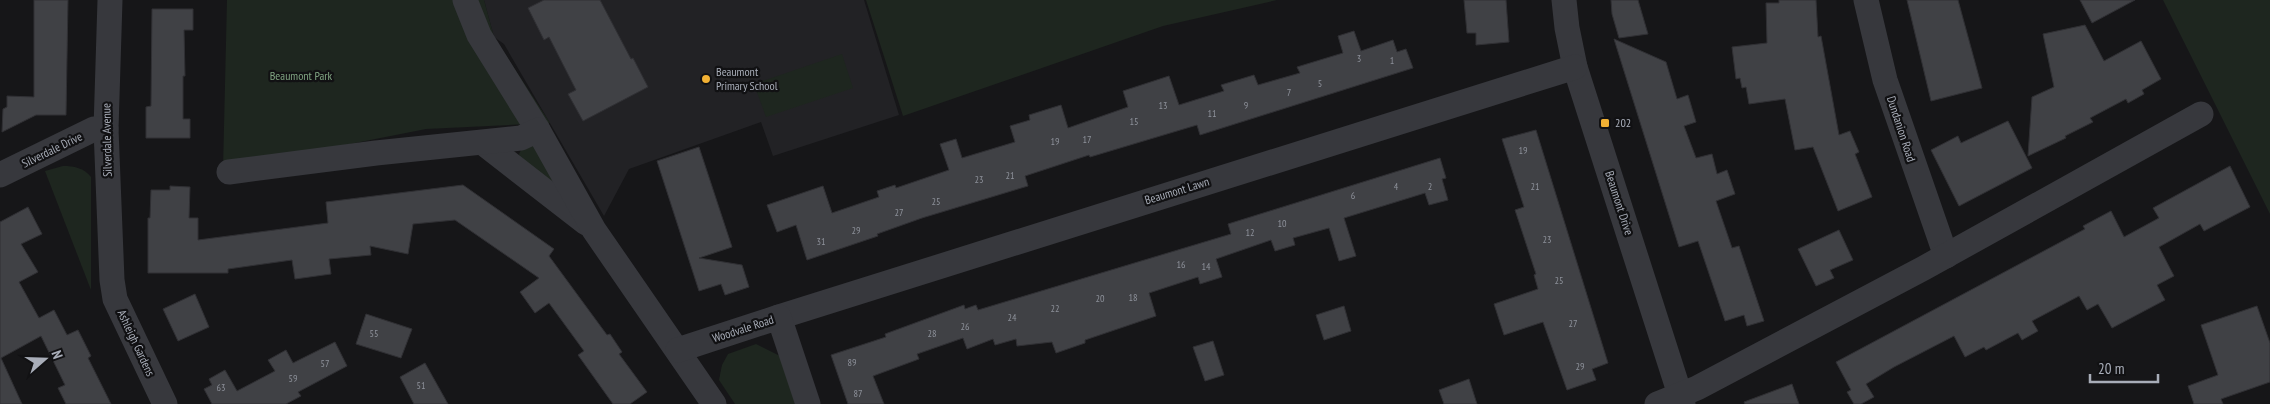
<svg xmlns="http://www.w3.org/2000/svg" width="2270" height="404" viewBox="0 0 2270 404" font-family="'PT Sans Narrow',sans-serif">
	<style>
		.built { fill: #222225 }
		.green { fill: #1e261f }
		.building { fill: #404145; stroke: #303034 }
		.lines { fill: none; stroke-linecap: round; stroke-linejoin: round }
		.minor { stroke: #37383d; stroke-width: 25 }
		.poi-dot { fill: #f2b134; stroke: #111113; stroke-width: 2 }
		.labels { text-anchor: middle; stroke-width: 4.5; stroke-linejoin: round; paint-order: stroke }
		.number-label { font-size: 10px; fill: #8e929b }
		.poi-label { font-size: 12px; fill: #a8adb8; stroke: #111113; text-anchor: start }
		.park-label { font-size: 12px; fill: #7fa381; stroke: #111113 }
		.street-label { font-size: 12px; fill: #a8adb8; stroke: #111113 }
	</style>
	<rect width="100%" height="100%" fill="#161618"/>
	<polygon class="built" points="484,0 864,0 899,115 773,156 761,122 629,169 604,216 504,44 494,37"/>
	<g class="green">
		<polygon points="227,0 484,0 494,37 550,123 426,129 223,169"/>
		<polygon points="866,0 1277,0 1163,26 903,116"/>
		<polygon points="2163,0 2270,0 2270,214"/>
		<polygon points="842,54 853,88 766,117 754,84"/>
		<polygon points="536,145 559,189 521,159 519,154 522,148"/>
		<path d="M63,166C74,166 84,168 91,177V290L45,171Z"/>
		<polygon points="756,344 780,356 796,404 735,404 719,380 722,365 728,354"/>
	</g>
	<g class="building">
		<polygon points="34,0 68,0 66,115 36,115 2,132 3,109 7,107 7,96 34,97"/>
		<polygon points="544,0 600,0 631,59 633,58 648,87 583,121 568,94 576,90 549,37 544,40 528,8"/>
		<polygon points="1464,0 1506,0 1509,42 1476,45 1476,33 1467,33"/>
		<polygon points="1611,0 1638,0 1648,34 1619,38 1612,14"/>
		<polygon points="1779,0 1816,0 1818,37 1821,36 1839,135 1850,131 1859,152 1855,154 1872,197 1838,211 1813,147 1795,150 1785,99 1749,104 1746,87 1742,88 1740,78 1736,79 1732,47 1767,43 1766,3 1779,3"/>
		<polygon points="1907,0 1958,0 1982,88 1931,101"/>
		<polygon points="2080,0 2135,0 2092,23"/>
		<polygon points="152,9 193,9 193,30 184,30 185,76 183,76 183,119 190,119 190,138 146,138 146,107 151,106"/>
		<polygon points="2085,25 2104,61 2141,41 2161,79 2142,90 2144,94 2128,103 2126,99 2090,118 2093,122 2065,136 2066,138 2028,156 2032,97 2054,87 2043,34"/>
		<polygon points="1354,31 1361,51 1393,40 1397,52 1406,49 1413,68 1200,135 1197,125 1090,157 1089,155 1025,176 1028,186 922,218 877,234 878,236 807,260 796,225 777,232 767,205 823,186 832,213 879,197 877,191 895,185 896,188 949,170 940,144 956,139 962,158 1015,142 1010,126 1030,120 1029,115 1061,105 1068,128 1128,107 1123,91 1169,76 1179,105 1224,91 1221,85 1254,75 1258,85 1300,73 1297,67 1343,53 1338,36"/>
		<polygon points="1614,39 1666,62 1677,99 1688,95 1696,122 1684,126 1696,158 1712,154 1717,174 1727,170 1735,194 1716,201 1732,248 1739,246 1764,321 1747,326 1744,315 1725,321 1698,241 1679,247"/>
		<polygon points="2008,121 2032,168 1959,206 1931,150 1958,136 1961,143"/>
		<polygon points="1536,130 1608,363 1592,369 1596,380 1567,390 1543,322 1504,335 1494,304 1538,289 1534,275 1536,274 1515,210 1524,207 1502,139"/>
		<polygon points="699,147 732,247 699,258 742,265 749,287 725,295 721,284 699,291 657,161"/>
		<polygon points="1440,158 1446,178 1442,179 1448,200 1429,205 1425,193 1344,218 1356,256 1339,261 1329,228 1293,238 1295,245 1275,251 1271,240 1216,259 1222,277 1200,284 1198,277 1149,293 1156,316 1085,340 1085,343 1056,353 1052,342 1017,346 1016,339 995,345 993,339 967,349 963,338 917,354 919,359 873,376 884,404 848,404 831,355 886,337 885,334 964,305 965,309 976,305 978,310 1231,234 1228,224"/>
		<polygon points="2230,166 2250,207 2204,231 2200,224 2159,247 2174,276 2157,285 2165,300 2112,328 2098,304 2087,310 2079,296 2032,321 2038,331 2022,340 2018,333 1986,350 1984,347 1965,357 1954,336 1894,367 1866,384 1874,397 1861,404 1854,404 1847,392 1851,390 1836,362 2085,229 2083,226 2111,211 2124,237 2159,218 2153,208"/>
		<polygon points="463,185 554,249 549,256 607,335 610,334 622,352 619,354 647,392 630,404 613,404 578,355 584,351 549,303 535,313 520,292 539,278 455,220 413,224 408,254 370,246 371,255 329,259 331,274 295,279 292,260 228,269 228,273 148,273 148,218 150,218 151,190 170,190 170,186 190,187 189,218 198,218 198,240 328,223 326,202"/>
		<polygon points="28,207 42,234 21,244 38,272 19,282 39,318 54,310 67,335 78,330 91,356 88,358 111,404 66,404 58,388 65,385 41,336 1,358 22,404 0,404 0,222"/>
		<polygon points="1839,230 1853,260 1830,270 1834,278 1816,286 1798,249"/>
		<polygon points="195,294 209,327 178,341 163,309"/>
		<polygon points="1344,306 1351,331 1324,340 1316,315"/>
		<polygon points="2257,306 2270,343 2270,382 2221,399 2223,404 2194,404 2188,386 2218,375 2201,325"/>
		<polygon points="366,314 412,329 401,358 356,344"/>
		<polygon points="1213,341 1224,375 1205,381 1193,347"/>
		<polygon points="335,342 347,366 298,392 301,396 286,404 212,404 204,389 212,385 209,379 225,370 237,391 275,371 268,360 286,350 293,363"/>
		<polygon points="425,363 448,404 414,404 400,377"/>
		<polygon points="1469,379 1477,404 1444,404 1439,390"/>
		<polygon points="1792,384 1799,404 1745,404 1744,402"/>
	</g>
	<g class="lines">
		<g class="minor">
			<polyline points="110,0 106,129 112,280 115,299 165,404"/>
			<polyline points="465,0 479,35 538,130"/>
			<polyline points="1564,0 1567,28 1575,67 1683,404"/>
			<polyline points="1866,0 1885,80 1946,256"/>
			<polyline points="483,143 586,223"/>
			<polyline points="229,172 376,153 521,138 538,130 594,230 714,404"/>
			<polyline points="0,175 94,129 106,129"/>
			<polyline points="779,317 1575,67"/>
			<polyline points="678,350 779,317 808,404"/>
			<polyline points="1657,404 1697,388 1924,268 2201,114"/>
		</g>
	</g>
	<g class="poi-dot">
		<circle cx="706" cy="79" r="5"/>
		<rect x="1600" y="118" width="10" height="10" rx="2.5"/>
	</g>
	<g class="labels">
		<g class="number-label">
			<text x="1359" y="62">3</text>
			<text x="1392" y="64">1</text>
			<text x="1320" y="87">5</text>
			<text x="1289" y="96">7</text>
			<text x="1163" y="109">13</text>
			<text x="1246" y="109">9</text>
			<text x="1212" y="117">11</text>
			<text x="1134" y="125">15</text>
			<text x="1087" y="143">17</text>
			<text x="1055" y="145">19</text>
			<text x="1523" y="154">19</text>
			<text x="1010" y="179">21</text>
			<text x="979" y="183">23</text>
			<text x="1396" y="190">4</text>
			<text x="1430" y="190">2</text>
			<text x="1535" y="190">21</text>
			<text x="1353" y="199">6</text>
			<text x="936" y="205">25</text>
			<text x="899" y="216">27</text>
			<text x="1282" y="227">10</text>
			<text x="856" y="234">29</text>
			<text x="1250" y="236">12</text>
			<text x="1547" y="243">23</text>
			<text x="821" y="245">31</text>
			<text x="1181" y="268">16</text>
			<text x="1206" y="270">14</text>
			<text x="1559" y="284">25</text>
			<text x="1133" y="301">18</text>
			<text x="1100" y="302">20</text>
			<text x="1055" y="312">22</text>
			<text x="1012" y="321">24</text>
			<text x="1573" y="327">27</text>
			<text x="965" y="330">26</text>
			<text x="374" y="337">55</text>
			<text x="932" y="337">28</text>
			<text x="852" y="366">89</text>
			<text x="325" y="367">57</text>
			<text x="1580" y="370">29</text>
			<text x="293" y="382">59</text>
			<text x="421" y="389">51</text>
			<text x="221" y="391">63</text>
			<text x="858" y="397">87</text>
		</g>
		<g class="poi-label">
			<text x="716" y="76">Beaumont<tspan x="716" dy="14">Primary School</tspan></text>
			<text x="1615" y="127">202</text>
		</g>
		<g class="park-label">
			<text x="301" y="80">Beaumont Park</text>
		</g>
		<g class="street-label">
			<text transform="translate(1901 129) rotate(72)" y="4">Dundanion Road</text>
			<text transform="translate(107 140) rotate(-91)" y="4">Silverdale Avenue</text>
			<text transform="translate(52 150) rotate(-26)" y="4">Silverdale Drive</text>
			<text transform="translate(1177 191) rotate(-17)" y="4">Beaumont Lawn</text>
			<text transform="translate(1619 203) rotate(72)" y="4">Beaumont Drive</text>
			<text transform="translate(743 329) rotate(-18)" y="4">Woodvale Road</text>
			<text transform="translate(136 343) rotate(65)" y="4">Ashleigh Gardens</text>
		</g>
	</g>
	<g transform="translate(45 359) rotate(70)" stroke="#111113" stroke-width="4" paint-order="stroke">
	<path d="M0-4L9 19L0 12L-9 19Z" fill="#a8adb8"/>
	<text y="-8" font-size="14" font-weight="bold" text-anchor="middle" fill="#a8adb8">N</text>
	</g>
	<path d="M2090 374v8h68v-8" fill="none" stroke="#a8adb8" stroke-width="2.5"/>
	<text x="2098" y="374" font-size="15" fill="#a8adb8" stroke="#111113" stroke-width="4" paint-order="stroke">20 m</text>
</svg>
